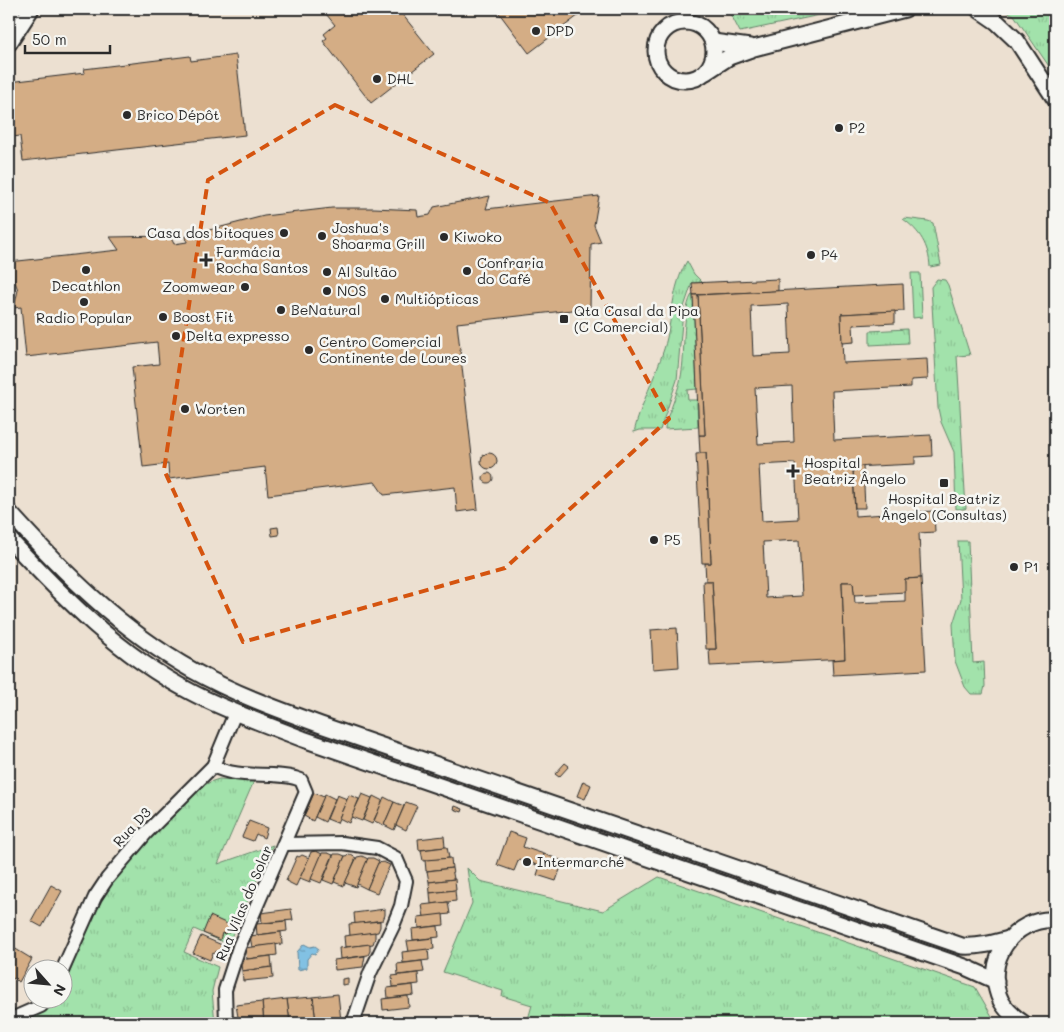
<svg xmlns="http://www.w3.org/2000/svg" width="1064" height="1032" viewBox="0 0 1064 1032" font-family="Mali,sans-serif">
	<style>
		.grass { fill: url(#grass-tufts); stroke: #66866b }
		.water { fill: url(#water-ripples); stroke: #5f8599 }
		.building { fill: #d4ad85; stroke: #2b2b2b; fill-rule: evenodd }
		.lines { fill: none; stroke-linecap: round; stroke-linejoin: round }
		.minor-casing { stroke: #2b2b2b; stroke-width: 16 }
		.major-casing { stroke: #2b2b2b; stroke-width: 19 }
		.minor { stroke: #f6f6f2; stroke-width: 12 }
		.major { stroke: #f6f6f2; stroke-width: 15 }
		.marked { fill: none; stroke: #d5540f; stroke-width: 4; stroke-dasharray: 10 6; stroke-linejoin: round }
		.poi-dot { fill: #2b2b2b; stroke: #f6f6f2; stroke-width: 2 }
		.labels { text-anchor: middle; stroke-width: 5; stroke-linejoin: round; paint-order: stroke }
		.poi-label { font-size: 14px; fill: #2b2b2b; stroke: #f6f6f2; text-anchor: start }
		.street-label { font-size: 14px; fill: #2b2b2b; stroke: #f6f6f2 }
	</style>
	<defs>
		<pattern id="grass-tufts" width="24" height="20" patternUnits="userSpaceOnUse" patternTransform="scale(1.25)"><rect width="24" height="20" fill="#a2e2ab"/><path d="M3 7l-1-3M5 7V3M7 7l1-3M15 17l-1-3M17 17v-4M19 17l1-3" fill="none" stroke="#8cc293"/></pattern>
		<pattern id="water-ripples" width="26" height="14" patternUnits="userSpaceOnUse" patternTransform="scale(1.25)"><rect width="26" height="14" fill="#82c1e3"/><path d="M2 4q2-2 4 0t4 0M15 11q2-2 4 0t4 0" fill="none" stroke="#6b9db8"/></pattern>
	</defs>
	<rect width="100%" height="100%" fill="#ece0d1"/>
	<filter id="ink" filterUnits="userSpaceOnUse"><feTurbulence type="fractalNoise" baseFrequency=".02" numOctaves="2"/><feDisplacementMap in="SourceGraphic" scale="10" xChannelSelector="R" yChannelSelector="G"/><feConvolveMatrix kernelMatrix="1 2 1 2 8 2 1 2 1" color-interpolation-filters="sRGB"/></filter>
	<g filter="url(#ink)">
		<g class="grass">
			<polygon points="728,9 848,9 740,32"/>
			<polygon points="1000,9 1055,9 1055,75 1014,15"/>
			<path d="M904,218L928,221L933,223L941,265L930,267C929,246 920,231 903,219Z"/>
			<path d="M687,261L694,274L702,282L692,283L683,310L677,380L660,430H640L634,432C641,403 655,378 664,349C673,320 671,287 687,261Z"/>
			<polygon points="911,273 920,273 922,317 913,318"/>
			<polygon points="937,279 945,280 948,285 970,355 957,356 966,509 956,509 954,452 941,422 938,408 931,287"/>
			<path d="M693,293L697,389L687,390L688,400H697L698,427L665,429C665,420 670,412 673,403C677,392 681,381 682,370C685,351 682,307 693,293Z"/>
			<polygon points="907,329 908,343 870,345 870,331"/>
			<polygon points="958,541 968,541 973,663 984,662 985,686 983,694 971,694 965,687 955,661 953,624 961,599"/>
			<path d="M219,779L254,781L218,864L273,845L228,944L194,929L184,952L218,967L212,991L215,1023H13L47,1008L55,1000H62L63,989C76,958 87,924 105,895C123,864 148,837 173,812C187,799 199,784 219,779Z"/>
			<polygon points="467,868 480,881 603,911 659,877 975,987 996,1023 527,1023 532,1005 502,996 503,991 443,972 472,903"/>
		</g>
		<polygon class="water" points="304,944 310,947 315,946 319,949 315,954 312,953 307,959 307,968 298,970 297,952"/>
		<g class="building">
			<polygon points="322,9 398,9 434,54 371,103 323,41 327,38 324,34 335,25"/>
			<polygon points="496,9 587,9 529,53"/>
			<polygon points="236,55 245,135 23,161 20,136 13,137 9,82 85,73 84,69 190,56 191,61"/>
			<polygon points="490,196 486,209 599,196 594,225 601,242 591,244 590,308 457,323 478,509 457,512 455,487 384,495 375,482 268,495 265,467 169,479 168,464 143,467 132,367 159,364 157,342 26,357 21,307 14,308 18,290 9,266 9,262 119,250 110,237 170,236 174,244 187,242 186,236 264,216 332,208 374,208 417,210 418,217 430,215 434,207"/>
			<polygon points="778,279 778,291 693,295 692,283"/>
			<path d="M903,284L904,311L841,314L843,363L927,359L928,379L911,380V387L832,391L834,440L931,435L932,456L915,457V464L853,467L855,516L934,511L935,532L919,533L921,578L905,579L906,592L854,595L853,582H842L845,659L710,666L709,649H716L712,581H706L705,563H711L706,453H700L699,435H705L698,295ZM788,304L790,354L753,356L751,306ZM792,386L794,442L758,444L755,388ZM795,463L798,519L762,521L759,465ZM799,540L802,596L766,598L763,542Z"/>
			<polygon points="693,295 698,295 705,435 699,435"/>
			<polygon points="895,311 895,323 853,325 854,342 842,343 841,314"/>
			<polygon points="706,453 711,563 702,563 696,454"/>
			<circle cx="489" cy="461" r="8"/>
			<polygon points="863,466 865,508 855,508 853,467"/>
			<circle cx="488" cy="478" r="5"/>
			<polygon points="278,527 279,535 272,536 271,528"/>
			<polygon points="921,578 926,670 833,675 832,660 845,659 842,582 853,582 855,603 905,601 905,579"/>
			<polygon points="703,581 712,581 716,649 706,649"/>
			<polygon points="677,628 679,667 653,669 651,630"/>
			<polygon points="565,763 569,766 559,777 555,774"/>
			<polygon points="583,781 591,785 585,799 577,796"/>
			<polygon points="314,793 324,797 313,821 304,816"/>
			<polygon points="325,794 335,799 325,822 315,817"/>
			<polygon points="362,794 372,798 362,821 351,817"/>
			<polygon points="337,795 347,799 337,823 327,819"/>
			<polygon points="349,795 359,799 349,823 339,818"/>
			<polygon points="373,796 383,801 372,824 363,820"/>
			<polygon points="384,797 394,802 384,825 374,821"/>
			<polygon points="394,802 404,806 394,830 384,825"/>
			<polygon points="406,802 417,806 406,830 396,825"/>
			<polygon points="455,806 463,809 462,812 454,809"/>
			<polygon points="249,821 267,828 264,838 256,834 253,841 242,837"/>
			<polygon points="509,832 526,838 523,847 544,854 540,866 519,859 514,871 497,865"/>
			<polygon points="444,836 445,847 419,850 418,839"/>
			<polygon points="445,847 447,847 449,858 423,861 421,850"/>
			<polygon points="316,851 322,854 310,882 300,878 311,852"/>
			<polygon points="322,853 328,853 333,855 321,883 311,879"/>
			<polygon points="334,854 340,854 345,856 333,884 323,880"/>
			<polygon points="544,854 563,861 556,881 537,875"/>
			<polygon points="302,855 309,858 296,886 286,881 297,856 299,857"/>
			<polygon points="351,855 356,858 344,886 334,882 345,856"/>
			<polygon points="362,856 368,859 356,887 345,883 357,857"/>
			<polygon points="368,858 373,858 379,861 367,889 357,884"/>
			<polygon points="451,858 452,868 426,871 425,860"/>
			<polygon points="383,862 390,865 377,893 367,889 378,863"/>
			<polygon points="452,868 454,879 429,882 427,871"/>
			<polygon points="455,879 456,890 430,893 429,882"/>
			<polygon points="51,885 62,891 42,927 31,921"/>
			<polygon points="455,890 456,901 431,904 430,893"/>
			<polygon points="448,902 450,914 424,917 422,905"/>
			<polygon points="291,909 293,920 262,923 261,913"/>
			<polygon points="385,909 385,915 383,920 355,924 354,913"/>
			<polygon points="443,914 444,925 419,928 418,917"/>
			<polygon points="210,916 232,926 229,933 226,932 225,934 222,933 220,940 203,933"/>
			<polygon points="286,921 287,931 257,935 256,924"/>
			<polygon points="380,921 380,927 378,932 350,936 349,924"/>
			<polygon points="438,926 439,937 413,940 412,929"/>
			<polygon points="281,932 282,944 252,947 250,936"/>
			<polygon points="375,932 375,938 373,944 345,947 344,936"/>
			<polygon points="201,936 222,945 219,953 216,951 215,954 213,953 210,960 193,953"/>
			<polygon points="433,938 434,949 409,952 407,941"/>
			<polygon points="276,944 277,955 247,959 245,948"/>
			<polygon points="370,944 370,951 368,955 340,959 339,948"/>
			<polygon points="9,945 32,959 19,982 9,976"/>
			<polygon points="428,949 429,960 403,963 402,952"/>
			<polygon points="271,956 272,967 242,971 240,960"/>
			<polygon points="365,956 363,967 335,970 334,960"/>
			<polygon points="422,961 424,972 398,975 397,964"/>
			<polygon points="272,967 273,978 243,981 242,971"/>
			<polygon points="418,973 419,984 393,987 392,976"/>
			<polygon points="348,978 348,984 342,985 342,979"/>
			<polygon points="413,985 414,995 388,998 387,988"/>
			<polygon points="338,994 341,1021 316,1023 313,997"/>
			<polygon points="408,996 409,1007 383,1010 382,999"/>
			<polygon points="313,997 316,1023 290,1023 287,999"/>
			<polygon points="287,999 290,1023 264,1023 262,1002"/>
			<polygon points="262,1002 264,1023 239,1023 236,1005"/>
		</g>
		<g class="lines">
			<defs>
				<g id="minor">
					<path d="M213,766C240,780 268,771 295,778L301,780L306,792L239,947L225,990L226,1023"/>
					<polyline points="285,844 342,843 377,848 396,858 406,881 401,906 393,926 370,973 353,1023"/>
					<polyline points="62,971 95,897 107,879 146,833 213,766 235,713"/>
					<polyline points="9,1020 41,1006 46,1000"/>
				</g>
				<g id="major">
					<polyline points="978,9 997,22 1017,41 1055,99"/>
					<polyline points="9,15 13,9"/>
					<circle cx="685" cy="51" r="29"/>
					<polyline points="713,42 750,47"/>
					<polyline points="9,43 31,9"/>
					<polyline points="706,72 729,57 754,48 905,9"/>
					<path d="M9,512C63,572 121,630 192,670C233,693 277,709 321,725L962,946C979,947 994,943 1009,939"/>
					<path d="M9,539C63,597 119,655 191,692C227,711 265,724 303,739L965,967L996,981"/>
					<path d="M1023,1023C1014,1017 1006,1010 1001,1001C982,962 1013,917 1055,920"/>
				</g>
			</defs>
			<use href="#minor" class="minor-casing"/>
			<use href="#major" class="major-casing"/>
			<use href="#minor" class="minor"/>
			<use href="#major" class="major"/>
		</g>
	</g>
	<path class="marked" d="M335,105L550,203L669,419L505,568L243,642L164,470L208,180Z"/>
	<g class="poi-dot">
		<circle cx="536" cy="31" r="5"/>
		<circle cx="377" cy="79" r="5"/>
		<circle cx="127" cy="115" r="5"/>
		<circle cx="839" cy="128" r="5"/>
		<circle cx="284" cy="233" r="5"/>
		<circle cx="322" cy="236" r="5"/>
		<circle cx="444" cy="237" r="5"/>
		<circle cx="811" cy="255" r="5"/>
		<path d="M203.5 252.5h5v5h5v5h-5v5h-5v-5h-5v-5h5z"/>
		<circle cx="86" cy="270" r="5"/>
		<circle cx="467" cy="271" r="5"/>
		<circle cx="327" cy="272" r="5"/>
		<circle cx="245" cy="287" r="5"/>
		<circle cx="327" cy="291" r="5"/>
		<circle cx="385" cy="299" r="5"/>
		<circle cx="84" cy="302" r="5"/>
		<circle cx="281" cy="310" r="5"/>
		<circle cx="163" cy="317" r="5"/>
		<rect x="559" y="314" width="10" height="10" rx="2.5"/>
		<circle cx="176" cy="336" r="5"/>
		<circle cx="309" cy="350" r="5"/>
		<circle cx="185" cy="409" r="5"/>
		<path d="M790.5 463.5h5v5h5v5h-5v5h-5v-5h-5v-5h5z"/>
		<rect x="939" y="478" width="10" height="10" rx="2.5"/>
		<circle cx="654" cy="540" r="5"/>
		<circle cx="1014" cy="567" r="5"/>
		<circle cx="527" cy="862" r="5"/>
	</g>
	<g class="labels">
		<g class="poi-label">
			<text x="546" y="36">DPD</text>
			<text x="387" y="84">DHL</text>
			<text x="137" y="120">Brico Dépôt</text>
			<text x="849" y="133">P2</text>
			<text x="332" y="233">Joshua's<tspan x="332" dy="16">Shoarma Grill</tspan></text>
			<text x="274" y="238" text-anchor="end">Casa dos bitoques</text>
			<text x="454" y="242">Kiwoko</text>
			<text x="216" y="257">Farmácia<tspan x="216" dy="16">Rocha Santos</tspan></text>
			<text x="821" y="260">P4</text>
			<text x="477" y="268">Confraria<tspan x="477" dy="16">do Café</tspan></text>
			<text x="337" y="277">Al Sultão</text>
			<text x="86" y="291" text-anchor="middle">Decathlon</text>
			<text x="235" y="292" text-anchor="end">Zoomwear</text>
			<text x="337" y="296">NOS</text>
			<text x="395" y="304">Multiópticas</text>
			<text x="291" y="315">BeNatural</text>
			<text x="574" y="316">Qta Casal da Pipa<tspan x="574" dy="16">(C Comercial)</tspan></text>
			<text x="173" y="322">Boost Fit</text>
			<text x="84" y="323" text-anchor="middle">Radio Popular</text>
			<text x="186" y="341">Delta expresso</text>
			<text x="319" y="347">Centro Comercial<tspan x="319" dy="16">Continente de Loures</tspan></text>
			<text x="195" y="414">Worten</text>
			<text x="804" y="468">Hospital<tspan x="804" dy="16">Beatriz Ângelo</tspan></text>
			<text x="944" y="504" text-anchor="middle">Hospital Beatriz<tspan x="944" dy="16">Ângelo (Consultas)</tspan></text>
			<text x="664" y="545">P5</text>
			<text x="1024" y="572">P1</text>
			<text x="537" y="867">Intermarché</text>
		</g>
		<g class="street-label">
			<text transform="translate(132 827) rotate(-47)" y="5">Rua D3</text>
			<text transform="translate(244 903) rotate(-67)" y="5">Rua Vilas do Solar</text>
		</g>
	</g>
	<rect width="1064" height="1032" fill="none" stroke="#f6f6f2" stroke-width="30"/>
	<rect x="15" y="15" width="1034" height="1002" fill="none" stroke="#2b2b2b" stroke-width="2" filter="url(#ink)"/>
	<g transform="translate(48 984) rotate(117)"><circle r="24" fill="#f6f6f2" stroke="#a5a5a2"/>
	<path d="M0-4L9 19L0 12L-9 19Z" fill="#2b2b2b"/>
	<text y="-8" font-size="14" font-weight="bold" text-anchor="middle" fill="#2b2b2b">N</text>
	</g>
	<path d="M25 45v8h85v-8" fill="none" stroke="#2b2b2b" stroke-width="2.5"/>
	<text x="32" y="45" font-size="15" fill="#2b2b2b" stroke="#f6f6f2" stroke-width="4" paint-order="stroke">50 m</text>
</svg>
